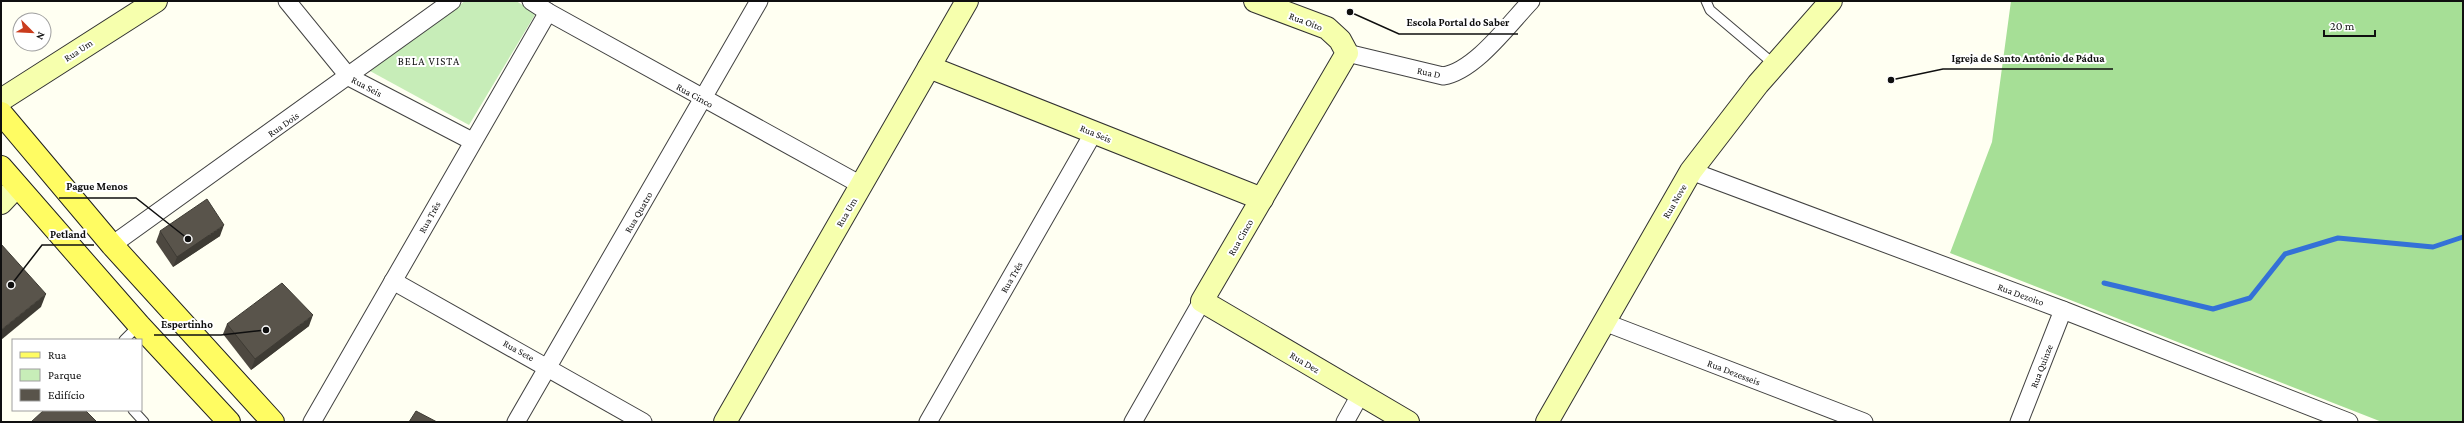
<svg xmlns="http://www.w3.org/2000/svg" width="2464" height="423" viewBox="0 0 2464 423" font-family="'Crimson Pro',serif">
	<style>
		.green { fill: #c7edb8 }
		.forest { fill: #a6df96 }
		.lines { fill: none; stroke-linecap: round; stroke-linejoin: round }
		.stream { stroke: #3471d7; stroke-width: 5 }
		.lane-casing { stroke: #424242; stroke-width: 11 }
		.street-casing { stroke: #424242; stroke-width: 19 }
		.secondary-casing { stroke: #313131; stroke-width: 24 }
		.primary-casing { stroke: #202020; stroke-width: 24 }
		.lane { stroke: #fff; stroke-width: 9 }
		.street { stroke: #fff; stroke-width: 17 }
		.secondary { stroke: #f6ffad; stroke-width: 22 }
		.primary { stroke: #fffc62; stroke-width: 22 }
		.wall { fill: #4d4840 }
		.shaded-wall { fill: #3e3b34 }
		.building { fill: #59544b; stroke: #3e3b34 }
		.labels { text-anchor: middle; stroke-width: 4; stroke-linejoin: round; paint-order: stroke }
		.street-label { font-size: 10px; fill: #0f0f0f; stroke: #fff }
		.neighbourhood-label { font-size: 11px; letter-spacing: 1px; fill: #0f0f0f; stroke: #fff }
		.leader { fill: none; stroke: #0f0f0f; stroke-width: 1.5 }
		.callout-dot { fill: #0f0f0f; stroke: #fff; stroke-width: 1.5 }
		.callout-label { font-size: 11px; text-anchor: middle; font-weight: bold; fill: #0f0f0f; stroke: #fff; stroke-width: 4; stroke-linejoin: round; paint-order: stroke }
	</style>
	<rect width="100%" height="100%" fill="#fffff2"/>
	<polygon class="green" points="465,1 516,1 536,13 469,125 370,71"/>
	<polygon class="forest" points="2011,1 2463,1 2463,422 2382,422 1950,253 1992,142"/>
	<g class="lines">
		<polyline class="stream" points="2104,283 2213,309 2250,298 2285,254 2338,238 2433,247 2463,237"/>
		<defs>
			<g id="lane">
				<polyline points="1706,1 1710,10 1775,65"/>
				<polyline points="124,340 139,325"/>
				<polyline points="133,410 144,422"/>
			</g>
			<g id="street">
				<polyline points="287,1 349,77 472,141"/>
				<polyline points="531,1 548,12 861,185"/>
				<path d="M1347,53L1443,76C1475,71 1509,24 1531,1"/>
				<polyline points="1691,171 2063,310 2349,422"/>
				<polyline points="112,245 452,1"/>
				<polyline points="393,281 643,422"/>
				<polyline points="1604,322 1864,422"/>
				<polyline points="312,422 548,12"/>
				<polyline points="516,422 759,1"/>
				<polyline points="928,422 1094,132"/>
				<polyline points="1133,422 1202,301"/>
				<polyline points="1345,422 1360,395"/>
				<polyline points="2019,422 2063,310"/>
			</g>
			<g id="secondary">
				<polyline points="1255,1 1327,28 1340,40 1347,53 1202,301 1408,422"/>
				<polyline points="929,67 1262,199"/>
				<polyline points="1,100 156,1"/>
				<polyline points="1,203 17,186"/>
				<polyline points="725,422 967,1"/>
				<polyline points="1547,422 1691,171 1758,84 1831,1"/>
			</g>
			<g id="primary">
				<polyline points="1,113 112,245 273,422"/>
				<polyline points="1,167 139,325 229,422"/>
			</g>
		</defs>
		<use href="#lane" class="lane-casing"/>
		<use href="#street" class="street-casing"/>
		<use href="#secondary" class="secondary-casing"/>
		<use href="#primary" class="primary-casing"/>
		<use href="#lane" class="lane"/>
		<use href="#street" class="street"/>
		<use href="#secondary" class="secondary"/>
		<use href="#primary" class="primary"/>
	</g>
	<g class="wall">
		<polygon points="160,231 220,236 173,267 156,242"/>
		<polygon points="227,324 309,326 251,370 223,334"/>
	</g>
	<g class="shaded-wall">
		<polygon points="224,225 220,236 173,267 177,257"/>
		<polygon points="46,294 41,307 1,340 1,330"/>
		<polygon points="313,315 309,326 251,370 255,359"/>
	</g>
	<g class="building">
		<polygon points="207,199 224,225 177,257 160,231"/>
		<polygon points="1,244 46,294 1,330"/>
		<polygon points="282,283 313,315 255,359 227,324"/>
		<polygon points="44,410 85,410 97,422 31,422"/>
		<polygon points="416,411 437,422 409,422"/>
	</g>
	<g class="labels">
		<g class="street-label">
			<text transform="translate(1306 21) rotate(21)" y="4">Rua Oito</text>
			<text transform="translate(78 50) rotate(-33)" y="4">Rua Um</text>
			<text transform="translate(1429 72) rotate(12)" y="4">Rua D</text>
			<text transform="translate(367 86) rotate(28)" y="4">Rua Seis</text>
			<text transform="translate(695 95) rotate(29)" y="4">Rua Cinco</text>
			<text transform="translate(283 124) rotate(-35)" y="4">Rua Dois</text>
			<text transform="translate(1096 133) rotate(22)" y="4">Rua Seis</text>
			<text transform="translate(1674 201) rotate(-60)" y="4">Rua Nove</text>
			<text transform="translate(638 212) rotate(-60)" y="4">Rua Quatro</text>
			<text transform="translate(846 212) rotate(-60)" y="4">Rua Um</text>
			<text transform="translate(429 217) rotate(-61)" y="4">Rua Três</text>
			<text transform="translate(1240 237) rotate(-60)" y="4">Rua Cinco</text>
			<text transform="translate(1011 277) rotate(-60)" y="4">Rua Três</text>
			<text transform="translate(2021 294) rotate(20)" y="4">Rua Dezoito</text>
			<text transform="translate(519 350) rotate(29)" y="4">Rua Sete</text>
			<text transform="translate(1305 362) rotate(31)" y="4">Rua Dez</text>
			<text transform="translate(2041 366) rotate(-69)" y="4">Rua Quinze</text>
			<text transform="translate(1734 372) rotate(21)" y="4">Rua Dezesseis</text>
		</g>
		<g class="neighbourhood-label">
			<text x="429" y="65">BELA VISTA</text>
		</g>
	</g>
	<path class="leader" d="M1350 12L1399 34H1518M1891 80L1943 69H2113M188 239L136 198H59M11 285L42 245H94M266 330L221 335H154"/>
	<g class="callout-dot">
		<circle cx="1350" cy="12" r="4"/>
		<circle cx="1891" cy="80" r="4"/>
		<circle cx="188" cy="239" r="4"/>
		<circle cx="11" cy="285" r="4"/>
		<circle cx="266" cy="330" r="4"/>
	</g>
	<g class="callout-label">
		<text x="1458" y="26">Escola Portal do Saber</text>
		<text x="2028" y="62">Igreja de Santo Antônio de Pádua</text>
		<text x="97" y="190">Pague Menos</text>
		<text x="68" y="238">Petland</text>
		<text x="187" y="328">Espertinho</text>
	</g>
	<rect width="2464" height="423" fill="none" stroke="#0f0f0f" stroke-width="4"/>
	<rect x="12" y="339" width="130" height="72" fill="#ffffff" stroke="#9f9f9f"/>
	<rect x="20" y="352" width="20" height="6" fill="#fffc62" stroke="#9f9f9f"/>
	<text x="48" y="359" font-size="12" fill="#0f0f0f">Rua</text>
	<rect x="20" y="369" width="20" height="12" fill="#c7edb8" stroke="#9f9f9f"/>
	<text x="48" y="379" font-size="12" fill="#0f0f0f">Parque</text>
	<rect x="20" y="389" width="20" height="12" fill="#59544b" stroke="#9f9f9f"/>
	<text x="48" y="399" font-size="12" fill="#0f0f0f">Edifício</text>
	<g transform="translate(32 32) rotate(114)"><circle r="19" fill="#ffffff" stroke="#9f9f9f"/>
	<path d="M0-3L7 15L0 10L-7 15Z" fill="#ca3c1d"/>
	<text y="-6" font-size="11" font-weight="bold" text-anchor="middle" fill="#0f0f0f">N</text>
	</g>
	<path d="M2324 30v6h51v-6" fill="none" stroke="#0f0f0f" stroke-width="2"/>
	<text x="2330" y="30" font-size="12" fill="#0f0f0f" stroke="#ffffff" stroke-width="3" paint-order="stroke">20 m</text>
</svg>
